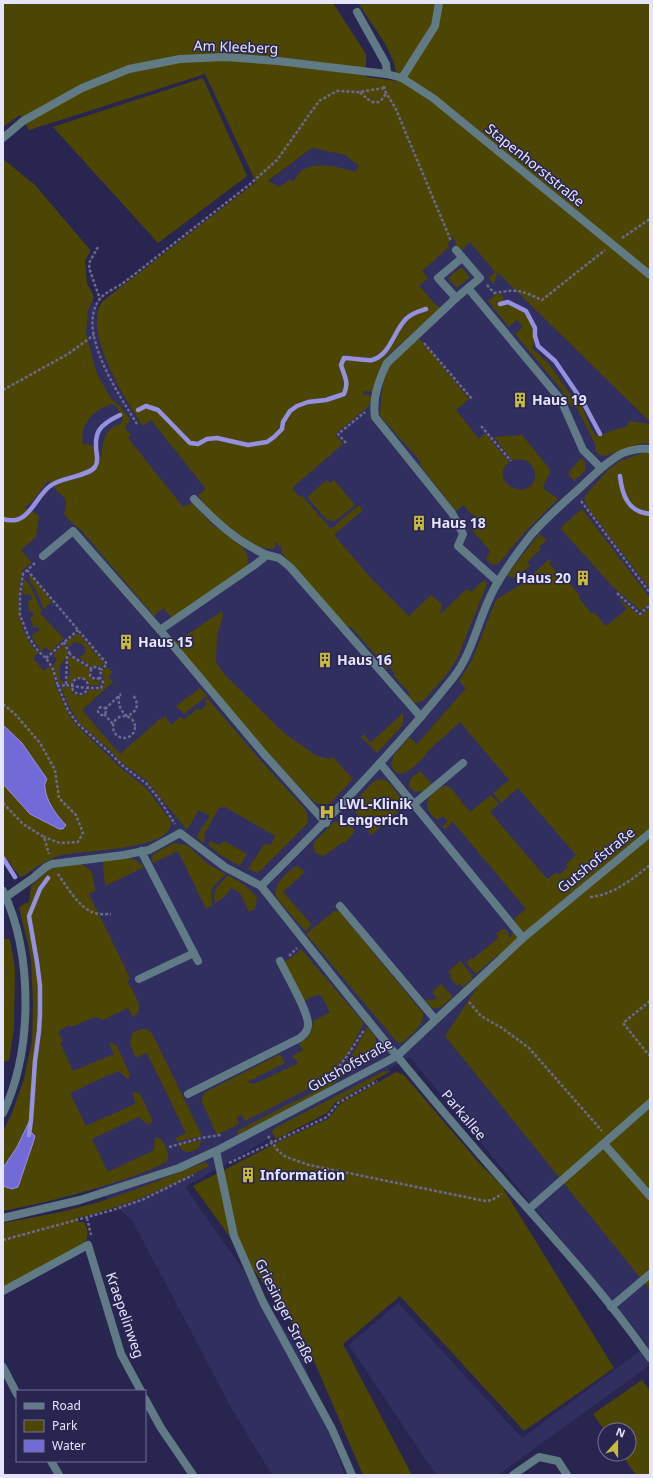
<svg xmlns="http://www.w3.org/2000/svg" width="653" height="1478" viewBox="0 0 653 1478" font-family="'Noto Sans',sans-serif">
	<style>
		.built { fill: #312e60 }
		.green { fill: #4d4603; fill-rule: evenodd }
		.water { fill: #726bd7; stroke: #9490e2 }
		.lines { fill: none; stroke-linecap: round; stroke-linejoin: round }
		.stream { stroke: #9490e2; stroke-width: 4.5 }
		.path { stroke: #6b698e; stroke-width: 2.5; stroke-dasharray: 3 2; stroke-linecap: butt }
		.service { stroke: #607b85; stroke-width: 8 }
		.minor { stroke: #607b85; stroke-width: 8 }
		.labels { text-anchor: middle; stroke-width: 3; stroke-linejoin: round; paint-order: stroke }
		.street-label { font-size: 14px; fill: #e4e5fc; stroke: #282551 }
		.poi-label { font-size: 14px; font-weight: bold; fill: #e4e5fc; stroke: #282551; text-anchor: start }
	</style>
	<rect width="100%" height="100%" fill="#282551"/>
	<polygon class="built" points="312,148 345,155 390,192 448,244 455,222 497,271 650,422 650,1365 498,1475 436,1475 349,1345 398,1303 522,1438 648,1345 410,1057 185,1187 299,1350 345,1475 272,1475 233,1411 132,1220 26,1130 48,906 5,814 36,240 102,311"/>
	<g class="green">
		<path d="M3,3H333L366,54V77L397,81C397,53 372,26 358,3H650V422L497,272L494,284L488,278L495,272L470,242L462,250L457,247L453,236L448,244L449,247L422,271L428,278L419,286L438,307L439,306L441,308L387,356L378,372L373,392L364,391L362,394L372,396L369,406L335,434L343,444L292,488L298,495L303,497L331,529L359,505L363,510L334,535L370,577L409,616L431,595L442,604L440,614C450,606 457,597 467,589L471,592L484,580L487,584L457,659L447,674L423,701L415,703L408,696L410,694L393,675L395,673L389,667L386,669L380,660L351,627H345L281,552L282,549L276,542L274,543L276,546L273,549C268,549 262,548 257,546C236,538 210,514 198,495L206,489L151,420L143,426C126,402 80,327 103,301L256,182L205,74L29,130L20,115L3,127ZM312,148L345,155L359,166L355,172C337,167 314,159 298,174C296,177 295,180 293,182L290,179L280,187L268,181Z"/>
		<polygon points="203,78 247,176 158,243 53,127"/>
		<path d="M3,159L35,185L91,251L85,260L87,283L94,297L88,311L86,334L97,374L112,400L118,404L130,419L125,428L131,435L128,438L183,507L192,503L214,526L243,547L248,557L247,566L172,618L163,608L154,616L81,530L73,524L64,514L66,508V500L48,481L31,503L23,508L29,509L39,516L36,537L21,550L32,563L23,569C15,598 16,631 38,653L33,658L44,671L49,666L53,672L56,687L66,709L74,723L122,769L146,788L170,820C180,851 75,850 58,856C50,859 40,865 33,869C28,873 26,876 20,877L3,854ZM111,404L116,406L123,418L121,424C103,427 103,444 101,459L98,448L88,444L83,445C79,425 93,410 111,404Z"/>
		<polygon points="461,267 470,277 457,288 448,278"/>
		<path d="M496,294H502L506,305C525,301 541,333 532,348L549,364L572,397L582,407L592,430L598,437L610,431L626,427L630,421L650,424V443L640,444L605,456C600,455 598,454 595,450L596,446L577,408L569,404L560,388L515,334L523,327L517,320L509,327L488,301Z"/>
		<path d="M419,338L469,399L456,410L479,439L485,433L509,462C485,485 536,504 535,474C534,462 523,457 512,460L494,437L522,435L549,468L550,472L543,487C547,493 553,494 558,499L525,532L499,563L495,565L491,564L486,559L490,551L471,529L479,522L463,505L456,511L419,464L421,462L380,416C381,401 382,373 393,361C400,353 410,346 419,338Z"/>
		<polygon points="643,453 650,453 650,589 588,508 584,499 586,494 610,468 622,460"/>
		<polygon points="582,458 586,464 585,471 574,481 568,474 570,470 576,465 575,464"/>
		<polygon points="327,480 330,483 334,480 355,505 335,521 327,520 307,497"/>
		<polygon points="582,509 650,598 650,603 641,611 612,586 560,528"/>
		<polygon points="539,534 547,540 539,547 541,549 527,562 530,566 514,578 507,576 513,567"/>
		<path d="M549,559L551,561L549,563L562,579L564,577L580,596L579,598L592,614L594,612L606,626L627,609L616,596L640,616L650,608V1290L445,1036L499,954L476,974L466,963L471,958L473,959L498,938L496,934L502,929L507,930L510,938L518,925L515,922V918L526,909L453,822L445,829L442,826L448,822L443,816L437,820C433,816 427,811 427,804C427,797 439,787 445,786C447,786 449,787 451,788L470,812L491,795L499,804L490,812L547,879L556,873L560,874L568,867L566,864L576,855L518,788L501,803L493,793L509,780L460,722L426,753L427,754C417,763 398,787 391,764L394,755L409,737L417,744L466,688L459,681L472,660L496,600L524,582Z"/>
		<polygon points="29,573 52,602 44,609 36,590 29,580"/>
		<polygon points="25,579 31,587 42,612 40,613 64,639 50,652 46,647 41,651 31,636 40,630 37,626 34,628 30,617 34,616 33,612 29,612 28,600 32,600 31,595 22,594 23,583"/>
		<polygon points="222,611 223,616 217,635 216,662 224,674 284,733 317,756 330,759 333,757 353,779 329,804 324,806 314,802 265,750 172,640 174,639 177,643 187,635"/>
		<polygon points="78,633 104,663 101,667 97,666 92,667 79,658 85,653 85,648 82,644 74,642 69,647 66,642"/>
		<path d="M64,644L68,653L60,666V679L64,682V684H60C55,680 56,671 53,665L57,660L53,655Z"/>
		<path d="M69,656L90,669L89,673L91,679L96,681L100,680V685L90,686L88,681L80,677L75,679L71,684L67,683C69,673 73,672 67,661Z"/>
		<path d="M106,667L113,672L108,677L113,682L82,710L120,754L161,718L162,719L165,716L171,725L180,717L184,720L198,708L201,710L207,704L205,701L208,699L262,762L304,808L308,816L307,824L262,869L257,873L248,869L264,844L271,845L275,836L225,807L219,808L204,835L205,839L203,843L197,838C198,830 206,823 210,816L199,810L189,827L186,829L146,780L121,762L108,748L80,724L69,707L61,687H71L73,693C80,698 85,696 89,690H99L104,685L102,670Z"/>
		<polygon points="200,688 207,696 184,714 176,706"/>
		<polygon points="403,713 403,723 401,727 377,753 361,737 364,734 370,743"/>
		<polygon points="420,771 432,784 424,791 415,792 408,786 411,778"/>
		<path d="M377,780C380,780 384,779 387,781C392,785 402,799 404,806L371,835L358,819L354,802L373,782Z"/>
		<path d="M335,821L349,825L355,831L345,843L343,842L324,856C316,855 313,851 313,843Z"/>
		<polygon points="210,841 219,845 224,841 247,854 240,866 222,856 208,845"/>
		<path d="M174,843L187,845L208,864L226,874C215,885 207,888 213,905L206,909L178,851L153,863L152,859L153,854Z"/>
		<polygon points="129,858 136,860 144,867 105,886 103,862 105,860"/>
		<path d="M81,864C99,874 90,876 96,890L89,894L130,978L127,981C132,991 148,1011 132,1017L128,1008L103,1020L95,1017L71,1027L69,1025L58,1032L63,1041L60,1043L73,1071L114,1054L109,1044L112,1043L117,1046L130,1075L128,1079L118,1071L70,1093L86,1126L135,1104L133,1092H135L140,1094L152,1119V1122L148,1125L139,1117L92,1139L108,1172L154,1150L155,1137L161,1139C166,1147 170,1152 167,1161C155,1169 141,1173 128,1178C87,1192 45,1203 3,1211V1132L12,1113L24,1079L32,1041L33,1003L31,961L28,944L19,908L22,905L29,902L31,886L49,870L58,867Z"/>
		<path d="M295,866L301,868L305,872L283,892L312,925L305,931L277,899C271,884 286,875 295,866Z"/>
		<path d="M228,875L246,886L257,897L255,909L249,912L240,893L232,888L224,897L215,903C211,890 220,884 228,875Z"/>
		<path d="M334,911H339L423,1013C424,1026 412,1033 404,1042L401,1043L397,1042L306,934Z"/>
		<polygon points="3,939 10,939 15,968 14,1028 9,1060 3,1062"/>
		<path d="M301,949L364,1023L347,1055L323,1081L245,1121L242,1115L237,1118L239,1124L217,1135L202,1102V1098L205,1092L280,1054L285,1063L247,1082L254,1084L299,1063L292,1056L303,1050L299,1044C309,1038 313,1032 313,1020H316L330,1012L321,995H316L304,1001L284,962L295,955Z"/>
		<polygon points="460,961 473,976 471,977 473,978 463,987 460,984 457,986 450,977 451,975 448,972"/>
		<polygon points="441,984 453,997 440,1008 432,1008 425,1000 438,999 432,992"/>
		<path d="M367,1027L375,1036L376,1039V1044L372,1054L325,1090L238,1135L237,1131C254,1122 272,1113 289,1104C306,1096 325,1088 338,1073C350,1060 359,1043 367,1027Z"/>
		<path d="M142,1029H146L152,1033L202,1136L177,1142L175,1138L186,1133L147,1053L136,1058C132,1048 127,1041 134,1032Z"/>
		<polygon points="384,1071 391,1071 335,1103 327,1113 276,1139 272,1133 273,1129"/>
		<polygon points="396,1072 404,1075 480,1164 501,1185 614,1368 524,1431 400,1296 343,1344 412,1475 363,1475 306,1342 193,1186 284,1139 328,1119 340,1104"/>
		<path d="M202,1140L199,1147C192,1153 184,1155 179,1145Z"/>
		<path d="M205,1162L209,1166C167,1187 124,1208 77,1218L78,1222H84C88,1229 89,1236 85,1243L3,1289V1223L61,1212L96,1203L137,1189Z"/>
		<polygon points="642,1380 650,1391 650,1475 636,1475 621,1454 629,1454 629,1430 605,1431 593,1414"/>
	</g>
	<g class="water">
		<path d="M3,725L22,743L47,779C46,781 44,785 45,788C46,801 57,816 66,825L63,829H59L30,814L3,784Z"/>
		<polygon points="29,1122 30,1131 35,1136 33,1143 18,1187 12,1189 3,1186 3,1168 17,1147"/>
	</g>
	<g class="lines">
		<g class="stream">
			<polyline points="500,304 508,302 526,311 535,328 535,336 538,346 555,361 583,402 600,434"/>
			<path d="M138,410L146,406L158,410L190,443L198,444L207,439L217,438L248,445L267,442L274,437L282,429L283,422L290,411L297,406L308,402L326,400L344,394C349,382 345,378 341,365L344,358C352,358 366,361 372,360C391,355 394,329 407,318C412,313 420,311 426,309"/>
			<path d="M620,476C622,495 628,512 650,514"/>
			<path d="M3,519C29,527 34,498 50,486C61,477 87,477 95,467C98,463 97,460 97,456C93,432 99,425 120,415"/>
			<polyline points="3,858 15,877"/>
			<polyline points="29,1135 31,1120 35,1061 39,1031 40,1014 40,986 37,962 29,916 40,889 48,878"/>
		</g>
		<g class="path">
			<polyline points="384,86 386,93 395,107 451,241"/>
			<path d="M360,92C370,102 378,109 386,93"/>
			<polyline points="622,238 650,219"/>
			<polyline points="98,247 90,261 89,268 100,299"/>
			<path d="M487,285L494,293C519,289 520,290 542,300L605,250"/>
			<polyline points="424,343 472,399"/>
			<polyline points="3,390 68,354 94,335"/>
			<path d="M137,424C120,396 76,332 99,300C104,293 115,288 122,284L249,185L277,160L319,101L337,91L359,92L384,88"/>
			<polyline points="481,426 511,461"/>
			<polyline points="346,443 338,434 365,412"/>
			<polyline points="581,501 650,593"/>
			<polyline points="35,563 23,574 20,595 20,615 29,638 39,652 46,658 53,669 58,686"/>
			<polyline points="27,570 107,664 101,670"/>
			<polyline points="617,593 640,614 650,605"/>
			<polyline points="64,642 70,654"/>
			<polyline points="46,658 78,630"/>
			<path d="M92,669C85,663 75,660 70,654L67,657L66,685L58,686L68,710L77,723L109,752L123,766L147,784L159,799L175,824"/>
			<circle cx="80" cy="686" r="8"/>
			<polyline points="66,685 86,688 101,688 103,682 100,678 101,671 99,668 95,667 91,670 90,676 95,679 100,678"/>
			<path d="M119,696C118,705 120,710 127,716C137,712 140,705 133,695"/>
			<polyline points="3,704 16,715 40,743 55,770 59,798 76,815 83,833 78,842 60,843 44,837"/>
			<circle cx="102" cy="711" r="4"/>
			<polyline points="105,709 121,694"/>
			<polyline points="104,714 113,724"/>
			<circle cx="124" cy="727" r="11"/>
			<polyline points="3,803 23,824 44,837 49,854"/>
			<path d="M58,874C67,887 78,906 92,912C97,915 106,914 111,914"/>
			<path d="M590,897C613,895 633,879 650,865"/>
			<polyline points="289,956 297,948"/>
			<polyline points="650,1001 623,1023 648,1054 650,1055"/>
			<polyline points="469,1002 481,1016 502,1028 529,1048 602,1131"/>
			<polyline points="330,1078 347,1056 364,1030"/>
			<polyline points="268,1136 278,1151 286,1157 309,1165 485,1201 492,1200 502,1194"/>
			<polyline points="169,1147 201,1138 221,1135"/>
			<polyline points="229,1163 327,1117 338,1103 377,1081"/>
			<polyline points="87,1218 91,1235"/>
			<polyline points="3,1240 113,1210 144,1199 193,1175"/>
		</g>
		<g class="service">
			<polyline points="357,12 386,64 387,74"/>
			<polyline points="456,250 480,278 456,298 438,278 462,258"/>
			<polyline points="468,288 561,400 583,450 601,468"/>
			<path d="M456,298L387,363C379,379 372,399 375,417L452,513L463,534L458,546L498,582"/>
			<path d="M194,499C216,522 237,542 267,555"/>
			<polyline points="43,556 73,531 160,630"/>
			<polyline points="380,763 523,938"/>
			<polyline points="414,804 463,763"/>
			<polyline points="326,823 264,754 160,630 256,564 267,555 279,558 290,567 421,717"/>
			<polyline points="141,851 198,961"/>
			<path d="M6,897L33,878L46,867L52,864L124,855L149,850L180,833L225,867L261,886C328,820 394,752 453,678C475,650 479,612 498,582C507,567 520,549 531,535C546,518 564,502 581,487C594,475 607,461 623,453C631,450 641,448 650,449"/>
			<polyline points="340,906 435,1019"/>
			<polyline points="139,979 194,953"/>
			<path d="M188,1094L300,1038C304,1035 308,1030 308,1025C309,1012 286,974 280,961"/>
			<polyline points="604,1144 650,1196"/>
			<polyline points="529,1209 650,1103"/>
			<polyline points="611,1307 650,1274"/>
		</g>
		<g class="minor">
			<polyline points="402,78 435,26 439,3"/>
			<polyline points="3,138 23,121 82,88 129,69 180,59 225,57 278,61 387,74 402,78 433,98 650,275"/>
			<path d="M261,886C338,983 415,1081 497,1174C550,1234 604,1292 650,1358"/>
			<path d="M3,891C33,954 33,1050 3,1113"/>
			<polyline points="216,1151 234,1236 263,1302 332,1429 352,1475"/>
			<polyline points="3,1218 80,1200 179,1168 216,1151 397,1056 523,938 650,833"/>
			<polyline points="3,1291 88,1245 121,1354 141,1391"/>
			<polyline points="3,1367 17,1394"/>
			<polyline points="145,1399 161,1428 193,1475"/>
			<polyline points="51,1461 59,1475"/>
			<polyline points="513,1475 539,1457 558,1461 567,1475"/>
		</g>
	</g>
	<defs>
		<symbol id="building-bare" viewBox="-9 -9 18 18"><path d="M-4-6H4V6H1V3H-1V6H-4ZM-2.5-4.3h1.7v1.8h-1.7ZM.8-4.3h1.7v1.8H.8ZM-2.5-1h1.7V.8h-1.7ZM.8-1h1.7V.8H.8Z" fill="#c8bb3b" stroke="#282551" stroke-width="2.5" paint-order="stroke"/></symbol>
		<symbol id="hospital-bare" viewBox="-9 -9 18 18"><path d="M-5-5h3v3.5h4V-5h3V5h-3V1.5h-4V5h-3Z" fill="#c8bb3b" stroke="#282551" stroke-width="2.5" paint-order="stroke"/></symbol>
	</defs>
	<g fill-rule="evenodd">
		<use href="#building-bare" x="509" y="389" width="22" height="22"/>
		<use href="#building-bare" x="408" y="512" width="22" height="22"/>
		<use href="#building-bare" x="572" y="567" width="22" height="22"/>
		<use href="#building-bare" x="115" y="631" width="22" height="22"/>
		<use href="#building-bare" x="314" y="649" width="22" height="22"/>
		<use href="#hospital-bare" x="316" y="801" width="22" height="22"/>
		<use href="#building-bare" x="237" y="1164" width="22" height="22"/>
	</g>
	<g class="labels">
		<g class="street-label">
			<text transform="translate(236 47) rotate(2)" y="5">Am Kleeberg</text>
			<text transform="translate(535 165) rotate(39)" y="5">Stapenhorststraße</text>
			<text transform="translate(596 860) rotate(-39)" y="5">Gutshofstraße</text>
			<text transform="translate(350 1065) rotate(-29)" y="5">Gutshofstraße</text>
			<text transform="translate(464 1115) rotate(50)" y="5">Parkallee</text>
			<text transform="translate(285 1311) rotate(63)" y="5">Griesinger Straße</text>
			<text transform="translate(125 1315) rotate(71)" y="5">Kraepelinweg</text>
		</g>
		<g class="poi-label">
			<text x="532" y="405">Haus 19</text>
			<text x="431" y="528">Haus 18</text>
			<text x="571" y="583" text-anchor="end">Haus 20</text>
			<text x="138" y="647">Haus 15</text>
			<text x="337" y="665">Haus 16</text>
			<text x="339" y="809">LWL-Klinik<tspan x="339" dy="16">Lengerich</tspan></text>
			<text x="260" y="1180">Information</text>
		</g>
	</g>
	<rect width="653" height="1478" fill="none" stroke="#e4e5fc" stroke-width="8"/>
	<rect x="16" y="1390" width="130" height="72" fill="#282551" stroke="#737295"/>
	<rect x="24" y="1403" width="20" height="6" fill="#607b85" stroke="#737295"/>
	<text x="52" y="1410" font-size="12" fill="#e4e5fc">Road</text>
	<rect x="24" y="1420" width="20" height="12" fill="#4d4603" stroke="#737295"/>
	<text x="52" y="1430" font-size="12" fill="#e4e5fc">Park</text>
	<rect x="24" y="1440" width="20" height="12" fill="#726bd7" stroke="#737295"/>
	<text x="52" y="1450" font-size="12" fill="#e4e5fc">Water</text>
	<g transform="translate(617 1442) rotate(21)"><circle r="19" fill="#282551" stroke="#737295"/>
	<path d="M0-3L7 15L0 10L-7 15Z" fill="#c8bb3b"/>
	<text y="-6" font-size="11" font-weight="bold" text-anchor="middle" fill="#e4e5fc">N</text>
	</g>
</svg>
